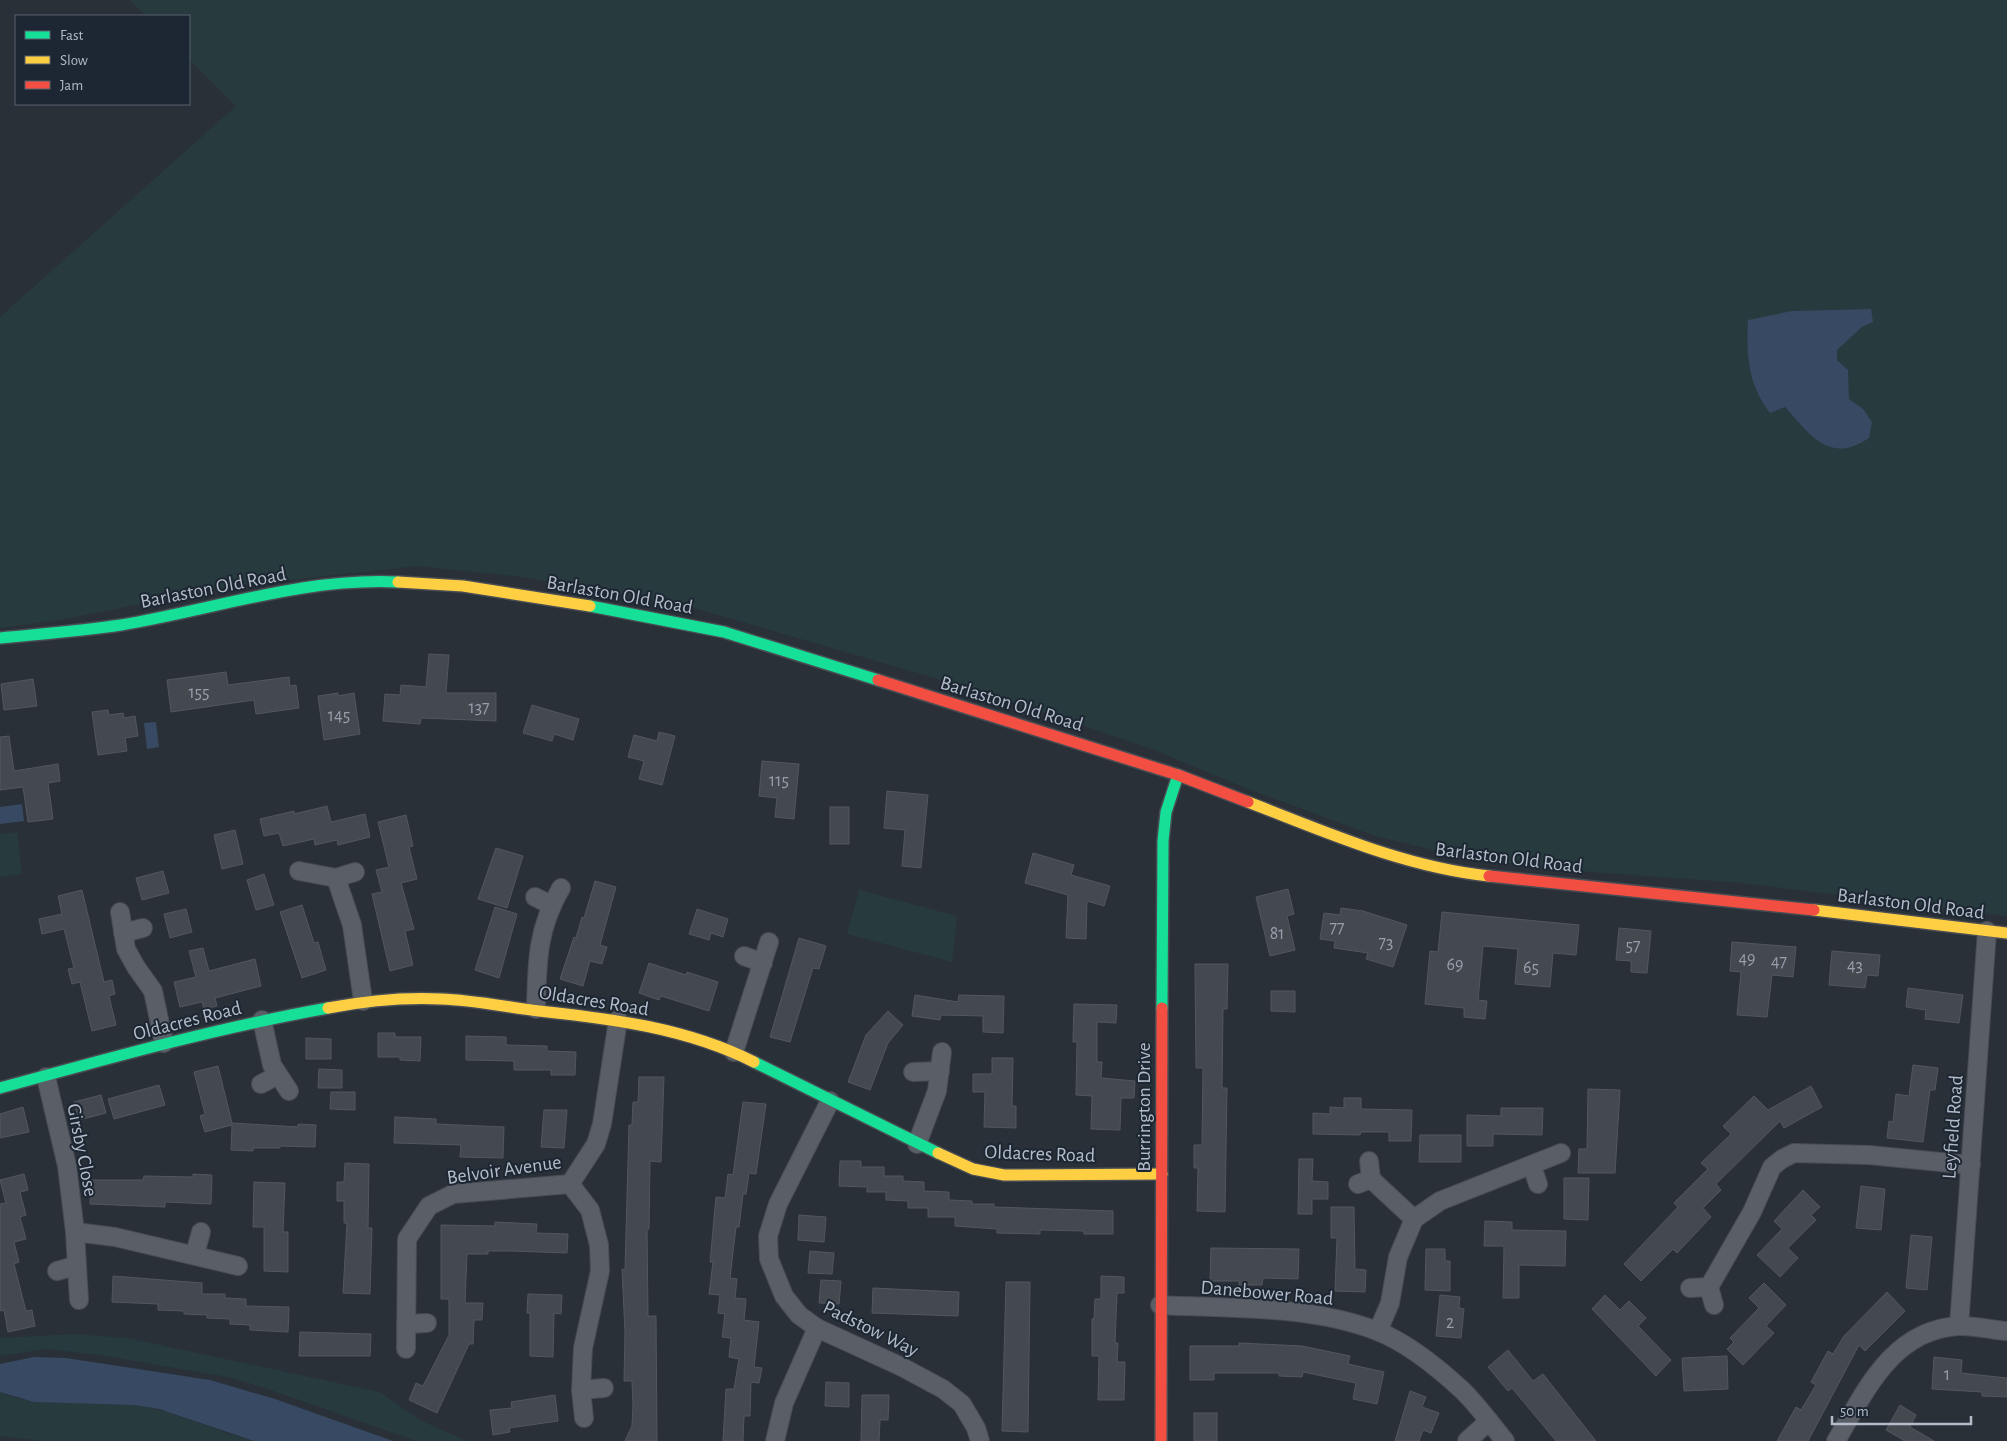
<svg xmlns="http://www.w3.org/2000/svg" width="2007" height="1441" viewBox="0 0 2007 1441" font-family="'Alegreya Sans',sans-serif">
	<style>
		.green { fill: #273a3e }
		.water { fill: #384963 }
		.building { fill: #444950; stroke: #52575f }
		.lines { fill: none; stroke-linecap: round; stroke-linejoin: round }
		.street-casing { stroke: #484c53; stroke-width: 20 }
		.fast-casing { stroke: #484c53; stroke-width: 14 }
		.slow-casing { stroke: #484c53; stroke-width: 14 }
		.jam-casing { stroke: #484c53; stroke-width: 14 }
		.street { stroke: #5a5e66; stroke-width: 18 }
		.fast { stroke: #16e098; stroke-width: 11 }
		.slow { stroke: #ffcf43; stroke-width: 11 }
		.jam { stroke: #f24e42; stroke-width: 11 }
		.labels { text-anchor: middle; stroke-width: 4; stroke-linejoin: round; paint-order: stroke }
		.number-label { font-size: 18px; fill: #989fab }
		.street-label { font-size: 20px; fill: #b4bcc9; stroke: #1d2633 }
	</style>
	<rect width="100%" height="100%" fill="#2a3038"/>
	<g class="green">
		<polygon points="130,0 2007,0 2007,916 1742,883 1537,868 1438,851 1375,836 1243,787 1152,749 986,693 684,605 522,577 419,566 234,586 59,620 0,628 0,317 236,106 189,59 189,16 146,16"/>
		<polygon points="17,832 22,874 0,877 0,834"/>
		<polygon points="859,890 957,916 952,962 847,934"/>
		<polygon points="75,1334 127,1338 380,1392 420,1420 467,1441 416,1441 265,1388 228,1377 99,1355 46,1349 0,1356 0,1338"/>
		<path d="M0,1392C42,1411 92,1397 137,1405C178,1412 214,1431 254,1441H42L0,1436Z"/>
	</g>
	<g class="water">
		<path d="M1871,309L1873,322L1862,327L1837,350V360L1848,370L1849,399L1863,409L1872,422L1869,438C1830,465 1810,435 1785,407L1770,413C1748,385 1746,354 1748,320L1792,311Z"/>
		<polygon points="156,722 159,747 147,749 144,723"/>
		<polygon points="22,804 24,821 0,824 0,807"/>
		<polygon points="34,1357 66,1358 210,1380 275,1399 393,1441 254,1441 159,1409 134,1405 34,1402 0,1392 0,1364"/>
	</g>
	<g class="building">
		<polygon points="429,654 449,655 446,693 496,693 496,721 421,718 420,724 383,721 385,694 400,695 401,685 426,687"/>
		<polygon points="226,672 228,685 289,677 290,686 296,685 299,708 256,714 254,700 171,712 167,680"/>
		<polygon points="33,679 37,706 4,710 1,684"/>
		<polygon points="338,693 338,696 354,693 360,734 324,740 318,696"/>
		<polygon points="532,705 579,719 573,740 554,734 552,741 523,733"/>
		<polygon points="108,710 109,715 123,713 124,718 135,716 138,736 125,738 127,751 98,755 92,712"/>
		<polygon points="659,732 675,736 662,785 639,779 644,761 628,757 634,735 657,741"/>
		<polygon points="9,736 14,771 58,764 60,781 48,783 53,819 28,822 23,787 0,790 0,737"/>
		<polygon points="762,761 799,764 794,819 775,817 777,798 759,796"/>
		<polygon points="887,791 928,795 921,868 902,866 905,830 884,828"/>
		<polygon points="327,806 331,822 365,814 370,837 338,845 337,840 315,845 314,839 283,846 279,833 264,836 260,819 294,811 294,814"/>
		<rect x="830" y="807" width="19" height="37"/>
		<polygon points="406,815 413,846 409,847 417,879 401,883 414,929 405,931 413,965 390,971 372,894 382,892 376,870 389,867 378,822"/>
		<polygon points="235,830 243,864 222,869 214,835"/>
		<polygon points="496,848 523,856 507,908 478,899"/>
		<polygon points="1033,853 1074,865 1071,875 1110,886 1104,906 1087,901 1086,939 1066,938 1068,895 1025,883"/>
		<polygon points="163,871 169,893 142,900 136,878"/>
		<polygon points="264,874 274,905 256,910 247,880"/>
		<polygon points="595,881 616,887 600,945 607,947 602,964 590,961 583,986 560,979 574,937 576,938 582,917 584,918"/>
		<polygon points="1288,889 1294,914 1287,916 1295,950 1270,956 1256,897"/>
		<polygon points="82,890 104,982 112,980 115,994 109,996 116,1025 92,1031 80,982 72,984 68,969 74,968 64,929 42,934 39,919 62,914 58,896"/>
		<polygon points="302,905 314,943 318,942 326,970 302,978 280,912"/>
		<polygon points="495,907 517,914 499,978 475,970"/>
		<polygon points="1341,908 1363,911 1407,925 1393,967 1366,959 1368,953 1334,948 1335,941 1320,939 1324,913 1340,915"/>
		<polygon points="186,909 192,932 170,938 164,914"/>
		<polygon points="697,909 728,919 723,937 711,933 709,940 689,934"/>
		<polygon points="1442,912 1579,925 1576,955 1553,953 1550,987 1515,984 1518,949 1483,946 1478,1000 1487,1001 1485,1019 1464,1017 1464,1008 1425,1004 1430,951 1438,952"/>
		<polygon points="1619,928 1651,931 1647,973 1631,972 1631,961 1616,960"/>
		<polygon points="799,938 826,946 819,969 813,968 790,1042 770,1037"/>
		<polygon points="1732,942 1796,947 1793,977 1772,975 1767,1017 1737,1015 1741,972 1730,971"/>
		<polygon points="203,948 209,971 255,959 261,986 215,998 217,1006 204,1009 202,1002 180,1007 174,982 196,977 189,951"/>
		<polygon points="1832,951 1880,955 1878,976 1867,975 1865,988 1829,985"/>
		<polygon points="649,963 686,975 687,972 718,982 709,1011 661,996 659,1000 639,993"/>
		<polygon points="1195,964 1228,964 1227,1009 1223,1009 1222,1088 1227,1088 1225,1212 1197,1211 1198,1168 1194,1168 1194,1145 1202,1145 1203,1068 1196,1068"/>
		<polygon points="1908,988 1963,995 1959,1023 1925,1019 1926,1010 1906,1007"/>
		<polygon points="1271,991 1295,991 1295,1012 1271,1011"/>
		<polygon points="915,995 958,1002 959,995 1004,996 1003,1033 983,1032 983,1016 941,1015 940,1020 912,1016"/>
		<polygon points="1074,1004 1117,1005 1116,1023 1097,1022 1097,1062 1102,1062 1101,1078 1135,1081 1134,1098 1121,1098 1120,1130 1091,1129 1092,1096 1076,1095 1077,1042 1073,1042"/>
		<polygon points="888,1011 903,1025 888,1043 870,1090 848,1082 866,1035"/>
		<polygon points="378,1033 395,1033 395,1037 421,1037 420,1061 400,1060 400,1057 378,1057"/>
		<polygon points="466,1036 506,1037 506,1045 547,1046 547,1051 576,1052 575,1075 551,1075 551,1070 514,1070 514,1061 466,1060"/>
		<polygon points="306,1038 331,1039 331,1059 306,1059"/>
		<polygon points="992,1058 1013,1058 1012,1106 1016,1106 1016,1128 984,1127 985,1092 973,1092 973,1074 992,1074"/>
		<polygon points="1913,1065 1938,1068 1935,1090 1930,1090 1923,1142 1887,1138 1889,1121 1893,1122 1896,1094 1909,1096"/>
		<polygon points="218,1066 232,1123 298,1127 298,1124 316,1125 315,1147 280,1146 280,1148 253,1148 253,1151 231,1150 232,1125 205,1132 200,1116 205,1114 194,1072"/>
		<polygon points="319,1069 342,1070 342,1088 318,1088"/>
		<polygon points="639,1077 664,1077 661,1162 650,1161 649,1229 647,1229 648,1316 656,1316 657,1441 625,1441 632,1426 633,1405 632,1381 624,1381 625,1333 622,1269 625,1270 629,1125 632,1125 633,1102 638,1102"/>
		<polygon points="159,1085 165,1105 114,1119 108,1099"/>
		<polygon points="1811,1086 1822,1107 1784,1128 1780,1121 1716,1184 1721,1190 1703,1208 1711,1217 1677,1253 1673,1249 1641,1281 1624,1264 1678,1207 1674,1203 1708,1169 1701,1163 1731,1134 1723,1126 1754,1096 1768,1110"/>
		<polygon points="1588,1089 1620,1090 1615,1173 1578,1173 1579,1149 1587,1149"/>
		<polygon points="331,1092 355,1092 355,1110 330,1109"/>
		<polygon points="101,1095 106,1113 79,1120 74,1102"/>
		<polygon points="1344,1098 1361,1098 1361,1109 1412,1110 1411,1141 1389,1141 1389,1132 1361,1132 1360,1135 1313,1134 1313,1113 1330,1114 1330,1107 1344,1108"/>
		<polygon points="743,1102 766,1104 756,1174 749,1173 746,1194 743,1194 739,1227 736,1227 730,1278 737,1279 735,1298 746,1299 744,1320 759,1322 754,1367 762,1368 759,1383 751,1382 750,1416 744,1416 743,1441 723,1441 726,1389 734,1389 739,1359 729,1357 731,1338 722,1337 725,1314 718,1313 720,1295 709,1294 713,1262 710,1262 716,1197 725,1198 728,1174 733,1175"/>
		<polygon points="23,1107 29,1132 0,1138 0,1114"/>
		<polygon points="1501,1108 1543,1108 1542,1135 1493,1134 1493,1146 1467,1146 1467,1115 1501,1116"/>
		<polygon points="544,1110 567,1110 564,1148 541,1147"/>
		<polygon points="395,1117 436,1119 436,1124 504,1127 503,1158 460,1157 461,1145 394,1143"/>
		<polygon points="1420,1135 1461,1135 1461,1162 1419,1162"/>
		<polygon points="1299,1159 1313,1159 1312,1181 1328,1182 1328,1199 1312,1199 1312,1214 1298,1214"/>
		<polygon points="840,1161 861,1161 861,1167 884,1167 884,1176 903,1176 903,1181 924,1182 924,1191 949,1192 949,1200 972,1201 972,1204 994,1204 994,1207 1113,1211 1113,1234 1084,1234 1084,1231 1040,1230 1040,1234 997,1233 997,1229 955,1226 955,1217 928,1217 928,1208 908,1208 908,1201 886,1200 886,1192 867,1192 867,1187 839,1186"/>
		<polygon points="345,1163 369,1164 368,1228 372,1228 370,1294 343,1293 347,1223 344,1223 344,1201 337,1201 337,1182 344,1182"/>
		<polygon points="24,1174 28,1190 20,1192 26,1215 20,1217 26,1239 14,1242 19,1262 14,1264 26,1311 32,1310 35,1326 8,1332 4,1310 0,1311 0,1204 6,1203 0,1180"/>
		<polygon points="193,1174 212,1175 211,1204 165,1202 165,1207 90,1204 91,1180 143,1180 144,1176 193,1177"/>
		<polygon points="1564,1178 1589,1178 1588,1220 1564,1219"/>
		<polygon points="254,1182 285,1183 283,1232 288,1232 288,1272 264,1271 264,1227 253,1227"/>
		<polygon points="1861,1186 1885,1189 1881,1230 1856,1228"/>
		<polygon points="1803,1190 1820,1207 1811,1215 1816,1220 1788,1248 1798,1258 1780,1277 1757,1255 1782,1229 1774,1221"/>
		<polygon points="1331,1207 1354,1207 1355,1269 1366,1270 1365,1292 1335,1291 1337,1238 1331,1238"/>
		<polygon points="799,1215 826,1217 824,1242 798,1240"/>
		<polygon points="1485,1221 1512,1222 1512,1230 1566,1231 1565,1266 1519,1265 1519,1298 1503,1298 1504,1246 1484,1246"/>
		<polygon points="495,1222 537,1224 536,1233 568,1234 567,1253 512,1251 488,1251 488,1254 467,1254 465,1303 483,1303 482,1320 474,1320 473,1344 469,1344 437,1413 409,1400 416,1383 423,1386 449,1335 449,1299 441,1299 441,1225 495,1226"/>
		<polygon points="1911,1235 1932,1237 1927,1290 1906,1288"/>
		<polygon points="1211,1248 1299,1249 1298,1279 1263,1278 1262,1285 1239,1285 1239,1281 1210,1281"/>
		<polygon points="1426,1249 1445,1249 1445,1261 1450,1261 1450,1291 1425,1290"/>
		<polygon points="810,1251 834,1253 832,1274 808,1273"/>
		<polygon points="113,1276 202,1283 202,1294 225,1294 225,1298 246,1299 246,1306 289,1307 288,1332 250,1330 250,1325 230,1324 230,1319 207,1318 207,1315 184,1314 184,1311 158,1310 158,1304 112,1302"/>
		<polygon points="1101,1276 1124,1277 1124,1293 1117,1293 1115,1343 1118,1343 1117,1362 1125,1362 1124,1400 1098,1400 1099,1356 1092,1356 1092,1319 1094,1319 1095,1299 1101,1299"/>
		<polygon points="821,1280 841,1281 839,1304 819,1303"/>
		<polygon points="1006,1282 1030,1282 1028,1432 1002,1431"/>
		<polygon points="1764,1283 1786,1305 1766,1326 1774,1333 1743,1365 1727,1349 1734,1342 1730,1338 1759,1308 1749,1298"/>
		<polygon points="873,1288 959,1292 958,1316 872,1313"/>
		<polygon points="1887,1292 1905,1311 1865,1351 1859,1345 1808,1441 1777,1441 1796,1407 1801,1410 1816,1385 1811,1382 1828,1351 1833,1354 1844,1336"/>
		<polygon points="528,1294 562,1295 561,1314 554,1313 553,1357 530,1356 530,1313 527,1313"/>
		<polygon points="1440,1295 1460,1297 1459,1308 1464,1309 1461,1338 1436,1336"/>
		<polygon points="1605,1295 1620,1310 1629,1301 1646,1318 1638,1326 1671,1360 1656,1376 1592,1309"/>
		<polygon points="300,1332 371,1334 370,1356 299,1356"/>
		<polygon points="1239,1343 1302,1346 1350,1356 1348,1364 1384,1372 1377,1404 1353,1399 1356,1383 1303,1372 1302,1377 1279,1376 1279,1373 1214,1373 1214,1380 1190,1380 1190,1346 1239,1346"/>
		<polygon points="1508,1350 1533,1381 1543,1374 1596,1441 1556,1441 1512,1388 1508,1391 1488,1367"/>
		<polygon points="1727,1356 1728,1389 1684,1391 1682,1358"/>
		<polygon points="1934,1357 1962,1360 1961,1373 2007,1378 2007,1397 1982,1396 1982,1392 1932,1389"/>
		<polygon points="826,1382 849,1383 849,1407 825,1406"/>
		<polygon points="1410,1391 1426,1397 1422,1407 1439,1413 1431,1433 1423,1430 1419,1441 1395,1441"/>
		<polygon points="555,1395 558,1421 509,1428 510,1432 493,1435 490,1410 512,1408 511,1402"/>
		<polygon points="862,1395 889,1395 888,1420 880,1420 879,1441 861,1441"/>
		<polygon points="1900,1405 1916,1415 1910,1427 1934,1441 1905,1441 1886,1430"/>
		<rect x="1194" y="1413" width="23" height="28"/>
	</g>
	<g class="lines">
		<defs>
			<g id="street">
				<polyline points="299,871 336,878 352,925 363,1001"/>
				<polyline points="336,878 355,872"/>
				<polyline points="535,897 551,905"/>
				<polyline points="120,912 126,949 136,967 153,991 164,1043"/>
				<polyline points="123,933 143,928"/>
				<polyline points="744,956 763,963"/>
				<path d="M536,1009C537,963 537,929 561,888"/>
				<polyline points="262,1020 272,1065 289,1091"/>
				<polyline points="734,1052 769,942"/>
				<polyline points="913,1072 940,1071"/>
				<polyline points="46,1077 67,1166 75,1232 79,1300"/>
				<polyline points="261,1084 278,1075"/>
				<polyline points="830,1101 778,1204 768,1236 769,1259 784,1296 799,1315 817,1328 902,1367 943,1389 962,1404 976,1428 980,1441"/>
				<polyline points="917,1144 937,1091 942,1052"/>
				<polyline points="1369,1161 1371,1179"/>
				<polyline points="1532,1166 1538,1184"/>
				<polyline points="570,1184 590,1210 599,1245 600,1271 583,1348 581,1390 584,1418"/>
				<polyline points="1358,1184 1371,1179 1414,1219"/>
				<polyline points="75,1232 115,1237 238,1266"/>
				<polyline points="195,1254 201,1232"/>
				<polyline points="57,1271 75,1266"/>
				<polyline points="1690,1288 1709,1287"/>
				<path d="M1160,1305C1232,1309 1309,1305 1377,1331C1408,1343 1437,1367 1461,1389C1477,1404 1491,1424 1505,1441"/>
				<polyline points="1714,1305 1709,1287 1752,1212 1772,1167 1782,1159 1794,1153 1869,1155 1971,1165"/>
				<polyline points="406,1324 427,1323"/>
				<polyline points="1959,1326 1987,931"/>
				<polyline points="1378,1331 1390,1303 1398,1257 1414,1219 1440,1201 1561,1153"/>
				<polyline points="406,1349 407,1239 429,1206 453,1194 570,1184 596,1144 602,1124 618,1020"/>
				<polyline points="581,1390 604,1388"/>
				<polyline points="775,1441 784,1403 817,1328"/>
				<polyline points="1467,1441 1489,1421"/>
				<path d="M1836,1441C1865,1392 1892,1330 1958,1326C1974,1325 1991,1330 2007,1331"/>
			</g>
			<g id="fast">
				<polyline points="590,606 724,632 878,680"/>
				<path d="M0,638C40,634 81,631 121,625C212,610 305,577 398,582"/>
				<polyline points="1162,1008 1163,841 1166,812 1178,775"/>
				<polyline points="754,1062 938,1153"/>
				<path d="M0,1088C109,1058 217,1028 328,1008"/>
			</g>
			<g id="slow">
				<polyline points="398,582 463,586 590,606"/>
				<path d="M1248,802C1326,832 1404,867 1489,876"/>
				<polyline points="1814,910 2007,933"/>
				<path d="M328,1008C365,1001 403,997 441,999C473,1000 506,1007 539,1011C613,1019 687,1028 754,1062"/>
				<polyline points="938,1153 973,1169 1004,1175 1162,1174"/>
			</g>
			<g id="jam">
				<polyline points="878,680 1178,775 1248,802"/>
				<polyline points="1489,876 1814,910"/>
				<polyline points="1161,1441 1162,1008"/>
			</g>
		</defs>
		<use href="#street" class="street-casing"/>
		<use href="#fast" class="fast-casing"/>
		<use href="#slow" class="slow-casing"/>
		<use href="#jam" class="jam-casing"/>
		<use href="#street" class="street"/>
		<use href="#fast" class="fast"/>
		<use href="#slow" class="slow"/>
		<use href="#jam" class="jam"/>
	</g>
	<g class="labels">
		<g class="number-label">
			<text x="199" y="698">155</text>
			<text x="479" y="713">137</text>
			<text x="339" y="721">145</text>
			<text x="779" y="786">115</text>
			<text x="1337" y="933">77</text>
			<text x="1277" y="939">81</text>
			<text x="1386" y="948">73</text>
			<text x="1633" y="951">57</text>
			<text x="1747" y="964">49</text>
			<text x="1779" y="967">47</text>
			<text x="1455" y="970">69</text>
			<text x="1855" y="971">43</text>
			<text x="1531" y="973">65</text>
			<text x="1450" y="1328">2</text>
			<text x="1947" y="1380">1</text>
		</g>
		<g class="street-label">
			<text transform="translate(213 587) rotate(-11)" y="7">Barlaston Old Road</text>
			<text transform="translate(620 594) rotate(10)" y="7">Barlaston Old Road</text>
			<text transform="translate(1012 703) rotate(17)" y="7">Barlaston Old Road</text>
			<text transform="translate(1509 857) rotate(7)" y="7">Barlaston Old Road</text>
			<text transform="translate(1911 903) rotate(7)" y="7">Barlaston Old Road</text>
			<text transform="translate(594 1000) rotate(9)" y="7">Oldacres Road</text>
			<text transform="translate(187 1020) rotate(-14)" y="7">Oldacres Road</text>
			<text transform="translate(1143 1107) rotate(-90)" y="7">Burrington Drive</text>
			<text transform="translate(1952 1127) rotate(-86)" y="7">Leyfield Road</text>
			<text transform="translate(83 1150) rotate(79)" y="7">Girsby Close</text>
			<text transform="translate(1040 1153) rotate(2)" y="7">Oldacres Road</text>
			<text transform="translate(504 1169) rotate(-8)" y="7">Belvoir Avenue</text>
			<text transform="translate(1267 1292) rotate(5)" y="7">Danebower Road</text>
			<text transform="translate(871 1328) rotate(26)" y="7">Padstow Way</text>
		</g>
	</g>
	<rect x="15" y="15" width="175" height="90" fill="#1d2633" stroke="#59626f"/>
	<rect x="25" y="31" width="25" height="8" fill="#16e098" stroke="#59626f"/>
	<text x="60" y="40" font-size="15" fill="#b4bcc9">Fast</text>
	<rect x="25" y="56" width="25" height="8" fill="#ffcf43" stroke="#59626f"/>
	<text x="60" y="65" font-size="15" fill="#b4bcc9">Slow</text>
	<rect x="25" y="81" width="25" height="8" fill="#f24e42" stroke="#59626f"/>
	<text x="60" y="90" font-size="15" fill="#b4bcc9">Jam</text>
	<path d="M1832 1416v8h139v-8" fill="none" stroke="#b4bcc9" stroke-width="2.5"/>
	<text x="1840" y="1416" font-size="15" fill="#b4bcc9" stroke="#1d2633" stroke-width="4" paint-order="stroke">50 m</text>
</svg>
